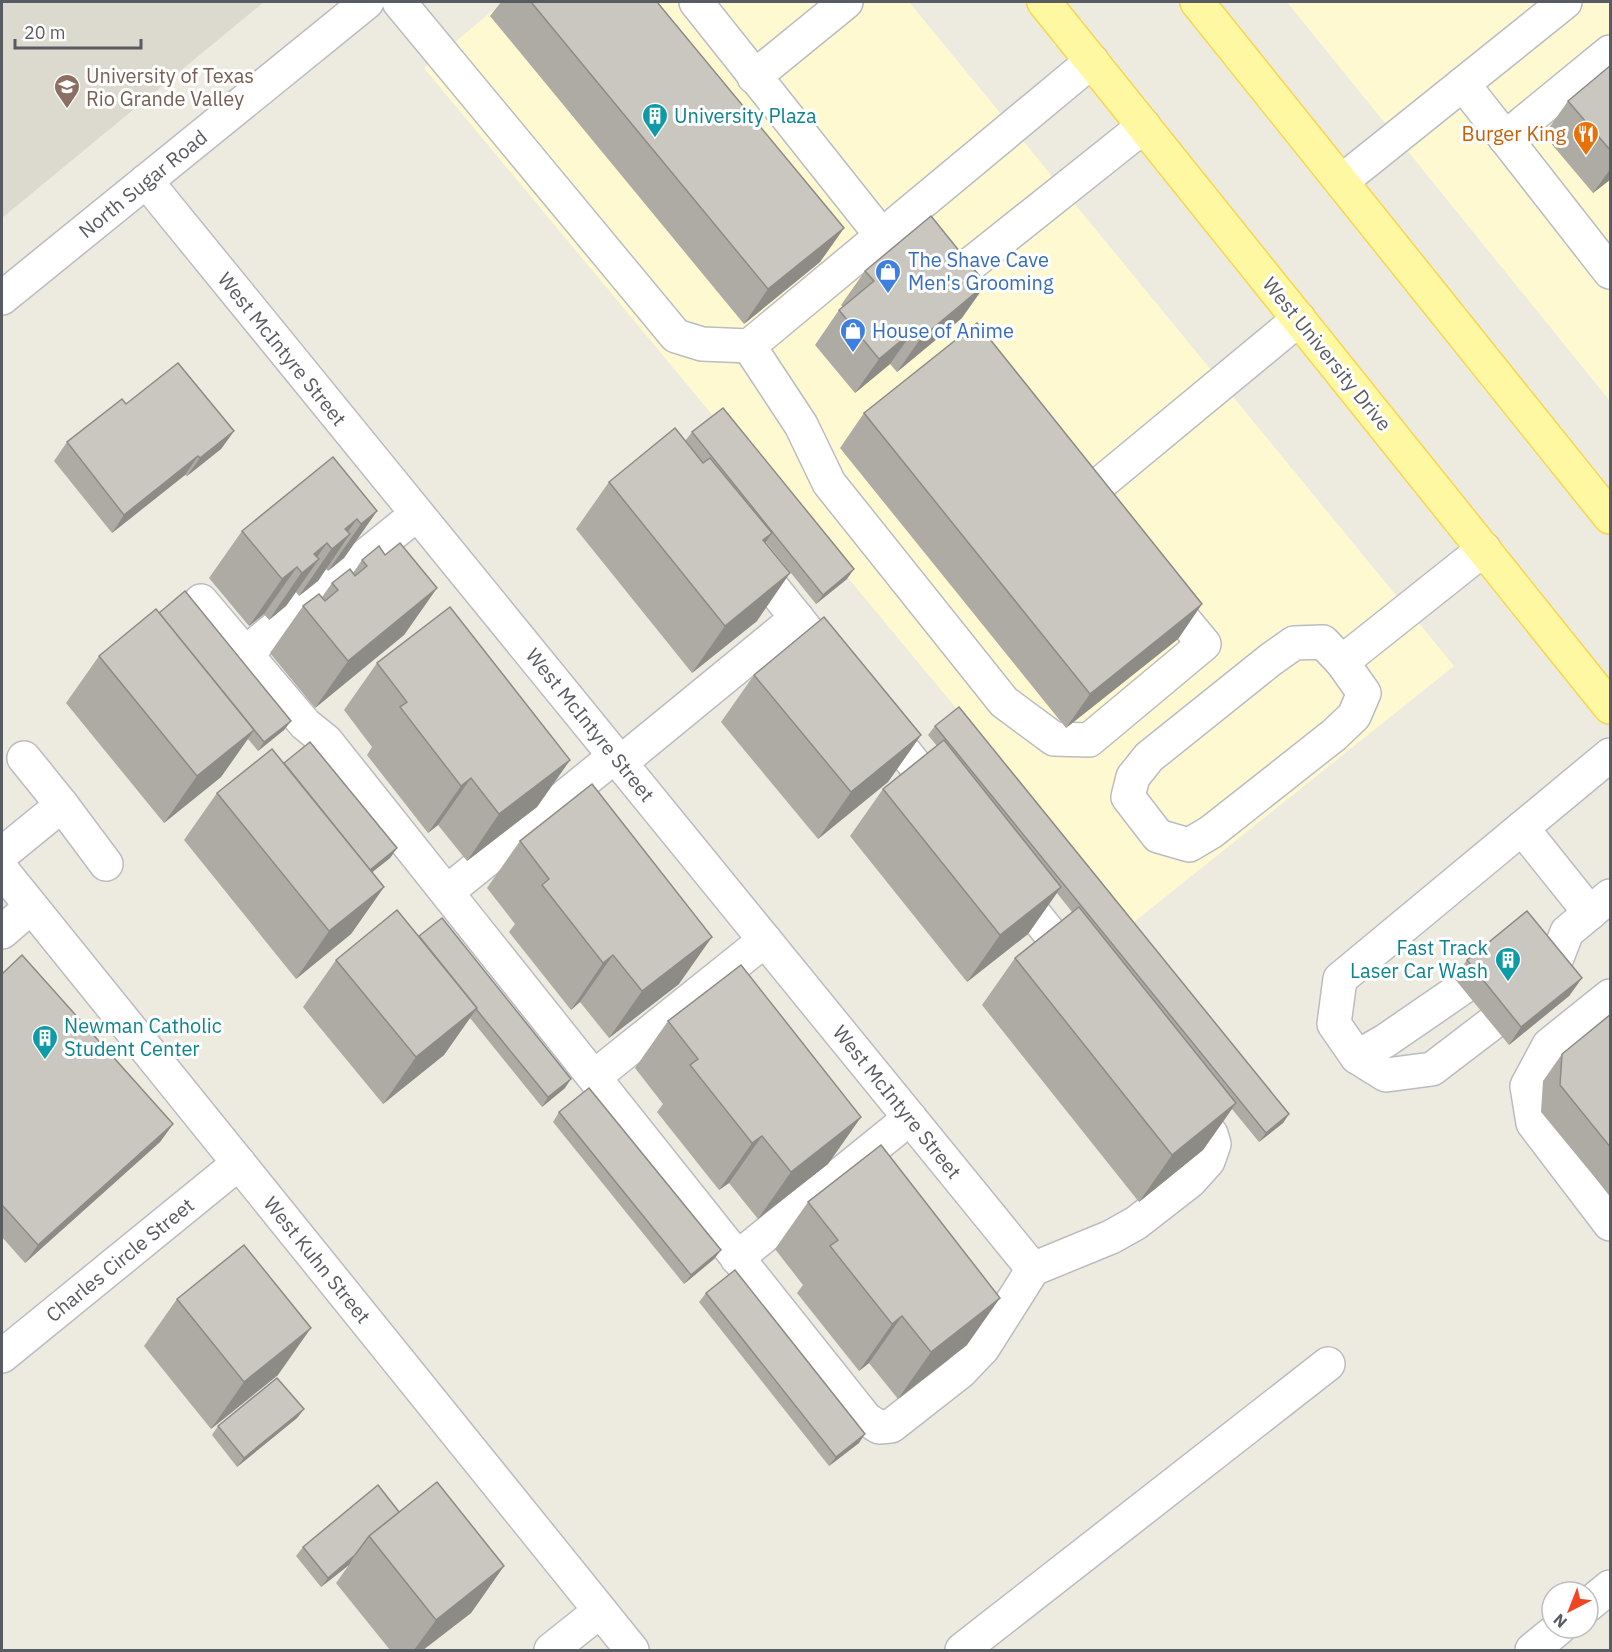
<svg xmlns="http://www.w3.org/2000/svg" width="1612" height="1652" viewBox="0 0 1612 1652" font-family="'IBM Plex Sans',sans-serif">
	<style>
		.commercial { fill: #fff9d2 }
		.education { fill: #dcdace }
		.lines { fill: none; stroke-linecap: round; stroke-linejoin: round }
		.minor-casing { stroke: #babcc2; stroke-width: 36 }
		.major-casing { stroke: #f7d74d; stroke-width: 36 }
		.minor { stroke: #fff; stroke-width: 33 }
		.major { stroke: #fff8a2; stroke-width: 33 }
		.wall { fill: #adaba4 }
		.shaded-wall { fill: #8d8b86 }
		.building { fill: #c9c7bf; stroke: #8d8b86; stroke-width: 1.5 }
		.labels { text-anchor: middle; stroke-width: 6; stroke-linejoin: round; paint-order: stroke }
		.education-label { font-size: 20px; fill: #785e54; stroke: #fff; text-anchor: start }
		.culture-label { font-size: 20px; fill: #0d838f; stroke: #fff; text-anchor: start }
		.food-label { font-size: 20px; fill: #c56008; stroke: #fff; text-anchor: end }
		.street-label { font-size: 20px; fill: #585c62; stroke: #fff }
		.shop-label { font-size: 20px; fill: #366cbe; stroke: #fff; text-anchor: start }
	</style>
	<rect width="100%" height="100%" fill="#edebdf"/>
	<g class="commercial">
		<polygon points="503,2 909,2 1454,666 1134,922 424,68"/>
		<polygon points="1287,2 1610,2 1610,401"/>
	</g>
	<polygon class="education" points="2,2 264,2 2,218"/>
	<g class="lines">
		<defs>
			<g id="minor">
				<polyline points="399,2 676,336 702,344 749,346 1092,61"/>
				<polyline points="696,2 882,236"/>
				<polyline points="754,77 846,2"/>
				<polyline points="1463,84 1610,272"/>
				<polyline points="1505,138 1610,52"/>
				<polyline points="146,181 1033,1269"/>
				<polyline points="1342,181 1565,2"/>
				<polyline points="962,271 1144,126"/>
				<polyline points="2,298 367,2"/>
				<polyline points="749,346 801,425 829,483 1004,702 1054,739 1089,740 1204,644 1160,591"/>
				<polyline points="1084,497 1299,319"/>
				<polyline points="748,557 836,667"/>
				<polyline points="201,601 305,724 326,741 866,1419 879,1427 891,1426 960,1372 983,1348 1033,1269 1111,1237 1136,1223 1190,1181 1208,1161 1214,1144 1211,1134 1186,1102"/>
				<polygon points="1323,642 1342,662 1364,693 1354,716 1334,735 1211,832 1189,845 1158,836 1128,797 1133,777 1149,757 1270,660 1294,643"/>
				<polyline points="245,653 417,514"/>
				<polyline points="1342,662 1484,549"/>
				<polyline points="880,721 941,798"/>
				<polyline points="620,763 797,618"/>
				<polyline points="62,805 106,864"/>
				<polyline points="1522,828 1590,913"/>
				<polyline points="2,854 62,805 24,758"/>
				<polyline points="2,870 632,1650"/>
				<polyline points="1011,885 1076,966"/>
				<polyline points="447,892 615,756"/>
				<polyline points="2,932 31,907"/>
				<polyline points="1551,973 1567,932 1610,896"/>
				<polyline points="1610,996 1549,1045 1527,1086 1533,1123 1610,1224"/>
				<polyline points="1491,1024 1432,1069 1386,1075 1357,1057 1334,1024 1340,979 1610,755"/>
				<polyline points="1357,1057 1385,1041 1462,988"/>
				<polyline points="594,1077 765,940"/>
				<polyline points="737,1258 910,1118"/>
				<polyline points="2,1356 239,1163"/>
				<polyline points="1588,1605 1610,1587"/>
				<polyline points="551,1650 600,1611"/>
				<polyline points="962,1650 1328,1364"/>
				<polyline points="1532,1650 1559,1628"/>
			</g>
			<g id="major">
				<polyline points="1044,2 1610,707"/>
				<polyline points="1197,2 1610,517"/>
			</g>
		</defs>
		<use href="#minor" class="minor-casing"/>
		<use href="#major" class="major-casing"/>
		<use href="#minor" class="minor"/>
		<use href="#major" class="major"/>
	</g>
	<g class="wall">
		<polygon points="501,2 657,2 844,228 820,262 744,324 490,16"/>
		<polygon points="1611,65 1611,179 1593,193 1544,135 1568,101"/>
		<polygon points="865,271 962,318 897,372 890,364 855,393 815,345 839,310 843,307 841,305"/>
		<polygon points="126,404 234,431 221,449 187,476 185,475 112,533 54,461 67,442"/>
		<polygon points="864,413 1202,604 1178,639 1066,728 840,448"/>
		<polygon points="692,432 847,579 816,604 766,542 757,621 692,673 576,529 609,482 685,441"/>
		<polygon points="377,511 344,558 328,571 326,569 318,581 299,596 296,592 286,606 269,620 264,614 249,626 209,578 242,531"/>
		<polygon points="385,555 437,588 404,635 315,708 270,653 303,606 322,597 332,583 353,573 362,560"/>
		<polygon points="159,613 291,721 284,730 258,751 248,739 221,777 164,823 66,703 99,656"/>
		<polygon points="377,663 570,760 537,807 467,861 438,825 428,833 367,755 372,747 344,710"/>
		<polygon points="754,675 921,735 888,782 818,839 721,722"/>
		<polygon points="935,726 1289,1114 1283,1123 1259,1142 1232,1109 1203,1150 1139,1202 982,1005 1015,958 1072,912 1057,893 1028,934 967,982 850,836 883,789 937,746 928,735"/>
		<polygon points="284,763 397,848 390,858 372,872 384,887 351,934 296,979 184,840 217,793"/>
		<polygon points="520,841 679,984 609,1038 580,1002 571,1010 509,932 515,924 487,888"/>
		<polygon points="419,936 565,1088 542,1107 470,1018 444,1055 383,1104 303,1007 336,960"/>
		<polygon points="1467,960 1582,978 1569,996 1509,1045 1454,978"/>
		<polygon points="2,974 173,1124 160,1142 25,1263 2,1237"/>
		<polygon points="1611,1014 1611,1197 1541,1112 1543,1081 1562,1054"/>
		<polygon points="668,1021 861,1117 828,1164 758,1219 729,1183 719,1190 657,1112 663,1104 635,1068"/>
		<polygon points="559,1112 721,1250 714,1259 684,1284 553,1122"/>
		<polygon points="808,1202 967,1345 898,1399 869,1363 859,1371 797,1293 803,1285 775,1249"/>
		<polygon points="706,1293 859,1443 829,1466 699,1302"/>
		<polygon points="177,1299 278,1375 211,1429 144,1346"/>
		<polygon points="304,1409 297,1418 237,1467 212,1435 218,1426"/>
		<polygon points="399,1512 504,1566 471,1613 423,1650 390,1650 336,1583 349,1565 321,1587 296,1556 303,1547"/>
	</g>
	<g class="shaded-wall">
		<polygon points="1611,168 1611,179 1593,193"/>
		<polygon points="844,228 820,262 744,324 768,289"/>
		<polygon points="986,284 962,318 897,372 921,338"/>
		<polygon points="914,330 890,364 855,393 879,359"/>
		<polygon points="234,431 221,449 187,476 200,458"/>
		<polygon points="198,456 185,475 112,533 124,515"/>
		<polygon points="377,511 344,558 328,571 361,524"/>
		<polygon points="357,519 340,543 350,534 318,581 299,596 345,529"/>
		<polygon points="772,533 739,581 763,540"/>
		<polygon points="327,543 312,564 319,559 286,606 269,620 314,554"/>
		<polygon points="297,567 264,614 249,626 282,579"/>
		<polygon points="854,569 847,579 816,604 823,595"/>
		<polygon points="790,573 757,621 692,673 725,626"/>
		<polygon points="437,588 404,635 315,708 348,661"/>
		<polygon points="1202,604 1178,639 1066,728 1090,694"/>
		<polygon points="291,721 284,730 258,751 264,742"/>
		<polygon points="254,730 221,777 164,823 197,776"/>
		<polygon points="921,735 888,782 818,839 851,792"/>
		<polygon points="570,760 537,807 467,861 499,814"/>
		<polygon points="471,778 438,825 428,833 461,786"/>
		<polygon points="397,848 390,858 360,882 366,873"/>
		<polygon points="384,887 351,934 296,979 329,931"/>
		<polygon points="1061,887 1028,934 967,982 1000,935"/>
		<polygon points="712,937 679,984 609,1038 642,991"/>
		<polygon points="613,955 580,1002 571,1010 603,963"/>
		<polygon points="1582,978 1569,996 1509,1045 1521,1027"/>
		<polygon points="477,1008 444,1055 383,1104 416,1057"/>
		<polygon points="571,1079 565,1088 542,1107 548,1097"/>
		<polygon points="1236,1103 1203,1150 1139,1202 1172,1155"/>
		<polygon points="1289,1114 1283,1123 1259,1142 1266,1133"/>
		<polygon points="861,1117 828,1164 758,1219 791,1172"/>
		<polygon points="173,1124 160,1142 25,1263 38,1245"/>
		<polygon points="762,1136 729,1183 719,1190 752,1143"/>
		<polygon points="721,1250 714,1259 684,1284 691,1275"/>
		<polygon points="1000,1298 967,1345 898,1399 931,1352"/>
		<polygon points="902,1316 869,1363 859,1371 892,1324"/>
		<polygon points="311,1328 278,1375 211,1429 244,1382"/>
		<polygon points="304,1409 297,1418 237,1467 244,1458"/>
		<polygon points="865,1434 859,1443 829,1466 836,1457"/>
		<polygon points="355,1555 349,1565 321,1587 328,1578"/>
		<polygon points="504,1566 471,1613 423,1650 414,1650 436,1620"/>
	</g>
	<g class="building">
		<polygon points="531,2 657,2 844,228 768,289"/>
		<polygon points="1611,65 1611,151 1568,101"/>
		<polygon points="931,216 986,284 921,338 914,330 879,359 839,310 874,281 865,271"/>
		<polygon points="977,323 1202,604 1090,694 864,413"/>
		<polygon points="178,363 234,431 200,458 198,456 124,515 67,442 122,399 126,404"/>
		<polygon points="723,408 854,569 823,595 692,432"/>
		<polygon points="675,428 703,463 710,458 772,533 763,540 790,573 725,626 609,482"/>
		<polygon points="333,457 377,511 361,524 357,519 345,529 350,534 332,549 327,543 314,554 319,559 302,573 297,567 282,579 242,531"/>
		<polygon points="400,543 437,588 348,661 303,606 319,594 325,601 338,590 332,583 350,569 355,576 367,566 362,560 379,546 385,555"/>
		<polygon points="185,591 291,721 264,742 159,613"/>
		<polygon points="450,607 570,760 499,814 471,778 461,786 400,707 407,702 377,663"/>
		<polygon points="156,609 254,730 197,776 99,656"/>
		<polygon points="824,617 921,735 851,792 754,675"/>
		<polygon points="959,707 1289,1114 1266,1133 935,726"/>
		<polygon points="944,740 1061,887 1000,935 883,789"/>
		<polygon points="310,742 397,848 370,870 284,763"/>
		<polygon points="272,749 384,887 329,931 217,793"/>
		<polygon points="592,784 712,937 642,991 613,955 603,963 542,885 549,879 520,841"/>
		<polygon points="1079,907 1236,1103 1172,1155 1015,958"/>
		<polygon points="397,910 477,1008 416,1057 336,960"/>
		<polygon points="1527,911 1582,978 1521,1027 1467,960"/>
		<polygon points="442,918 571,1079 548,1097 476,1009 477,1008 419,936"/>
		<polygon points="22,955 173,1124 38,1245 2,1205 2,974"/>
		<polygon points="741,965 861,1117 791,1172 762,1136 752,1143 690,1065 698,1059 668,1021"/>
		<polygon points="1611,1014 1611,1148 1560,1085 1562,1054"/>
		<polygon points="589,1088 721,1250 691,1275 559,1112"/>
		<polygon points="881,1145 1000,1298 931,1352 902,1316 892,1324 830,1246 838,1240 808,1202"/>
		<polygon points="244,1245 311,1328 244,1382 177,1299"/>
		<polygon points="735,1270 865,1434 836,1457 706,1293"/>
		<polygon points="277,1378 304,1409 244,1458 218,1426"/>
		<polygon points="437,1482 504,1566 436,1620 369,1536"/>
		<polygon points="378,1485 399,1512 369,1536 355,1555 328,1578 303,1547"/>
	</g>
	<defs>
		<symbol id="university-pin" viewBox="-11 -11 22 30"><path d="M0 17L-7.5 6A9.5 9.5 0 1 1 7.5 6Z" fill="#8d6e63" stroke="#fff"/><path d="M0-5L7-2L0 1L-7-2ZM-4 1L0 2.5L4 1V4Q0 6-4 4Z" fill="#fff"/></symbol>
		<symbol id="building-pin" viewBox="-11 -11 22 30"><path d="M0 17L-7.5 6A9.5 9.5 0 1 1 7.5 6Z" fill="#0f9aa8" stroke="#fff"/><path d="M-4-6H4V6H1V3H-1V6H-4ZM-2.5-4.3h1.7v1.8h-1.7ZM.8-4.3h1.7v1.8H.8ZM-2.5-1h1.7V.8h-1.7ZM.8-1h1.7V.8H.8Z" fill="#fff"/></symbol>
		<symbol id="restaurant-pin" viewBox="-11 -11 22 30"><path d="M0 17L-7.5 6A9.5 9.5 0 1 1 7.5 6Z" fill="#e8710a" stroke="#fff"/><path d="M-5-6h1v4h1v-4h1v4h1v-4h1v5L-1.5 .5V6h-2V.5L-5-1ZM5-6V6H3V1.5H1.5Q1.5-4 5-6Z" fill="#fff"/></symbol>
		<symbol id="shop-pin" viewBox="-11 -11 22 30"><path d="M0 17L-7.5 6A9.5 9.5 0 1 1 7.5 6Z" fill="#3f7fe0" stroke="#fff"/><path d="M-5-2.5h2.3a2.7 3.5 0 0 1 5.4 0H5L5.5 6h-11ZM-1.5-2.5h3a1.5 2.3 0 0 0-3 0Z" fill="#fff"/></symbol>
	</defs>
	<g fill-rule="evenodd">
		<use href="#university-pin" x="52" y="72" width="30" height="40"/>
		<use href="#building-pin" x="640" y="101" width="30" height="40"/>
		<use href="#restaurant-pin" x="1571" y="119" width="30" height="40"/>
		<use href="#shop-pin" x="873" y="257" width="30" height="40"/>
		<use href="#shop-pin" x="838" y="316" width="30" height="40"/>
		<use href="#building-pin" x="1493" y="945" width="30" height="40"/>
		<use href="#building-pin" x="30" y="1023" width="30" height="40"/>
	</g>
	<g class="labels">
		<g class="education-label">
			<text x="86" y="83">University of Texas<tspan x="86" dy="23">Rio Grande Valley</tspan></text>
		</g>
		<g class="culture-label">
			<text x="674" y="123">University Plaza</text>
			<text x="1488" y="955" text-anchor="end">Fast Track<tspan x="1488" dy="23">Laser Car Wash</tspan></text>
			<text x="64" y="1033">Newman Catholic<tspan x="64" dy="23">Student Center</tspan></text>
		</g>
		<g class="food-label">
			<text x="1566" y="141">Burger King</text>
		</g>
		<g class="street-label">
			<text transform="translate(143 184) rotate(-39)" y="7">North Sugar Road</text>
			<text transform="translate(282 349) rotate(51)" y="7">West McIntyre Street</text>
			<text transform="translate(1327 354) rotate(51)" y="7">West University Drive</text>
			<text transform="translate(590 725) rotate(51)" y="7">West McIntyre Street</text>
			<text transform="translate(897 1102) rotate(51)" y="7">West McIntyre Street</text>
			<text transform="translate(120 1260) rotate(-39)" y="7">Charles Circle Street</text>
			<text transform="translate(317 1260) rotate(51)" y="7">West Kuhn Street</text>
		</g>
		<g class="shop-label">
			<text x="908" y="267">The Shave Cave<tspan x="908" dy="23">Men's Grooming</tspan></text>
			<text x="872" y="338">House of Anime</text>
		</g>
	</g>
	<rect width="1612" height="1652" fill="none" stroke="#585c62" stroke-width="6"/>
	<g transform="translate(1570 1610) rotate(222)"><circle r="28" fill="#ffffff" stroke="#bcbec0" stroke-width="1.5"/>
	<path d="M0-4.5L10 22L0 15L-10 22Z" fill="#f14421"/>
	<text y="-9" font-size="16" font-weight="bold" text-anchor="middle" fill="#585c62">N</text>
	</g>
	<path d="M15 39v9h126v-9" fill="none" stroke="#585c62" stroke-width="3"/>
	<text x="24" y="39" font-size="18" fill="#585c62" stroke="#ffffff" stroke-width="4.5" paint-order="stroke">20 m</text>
</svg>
